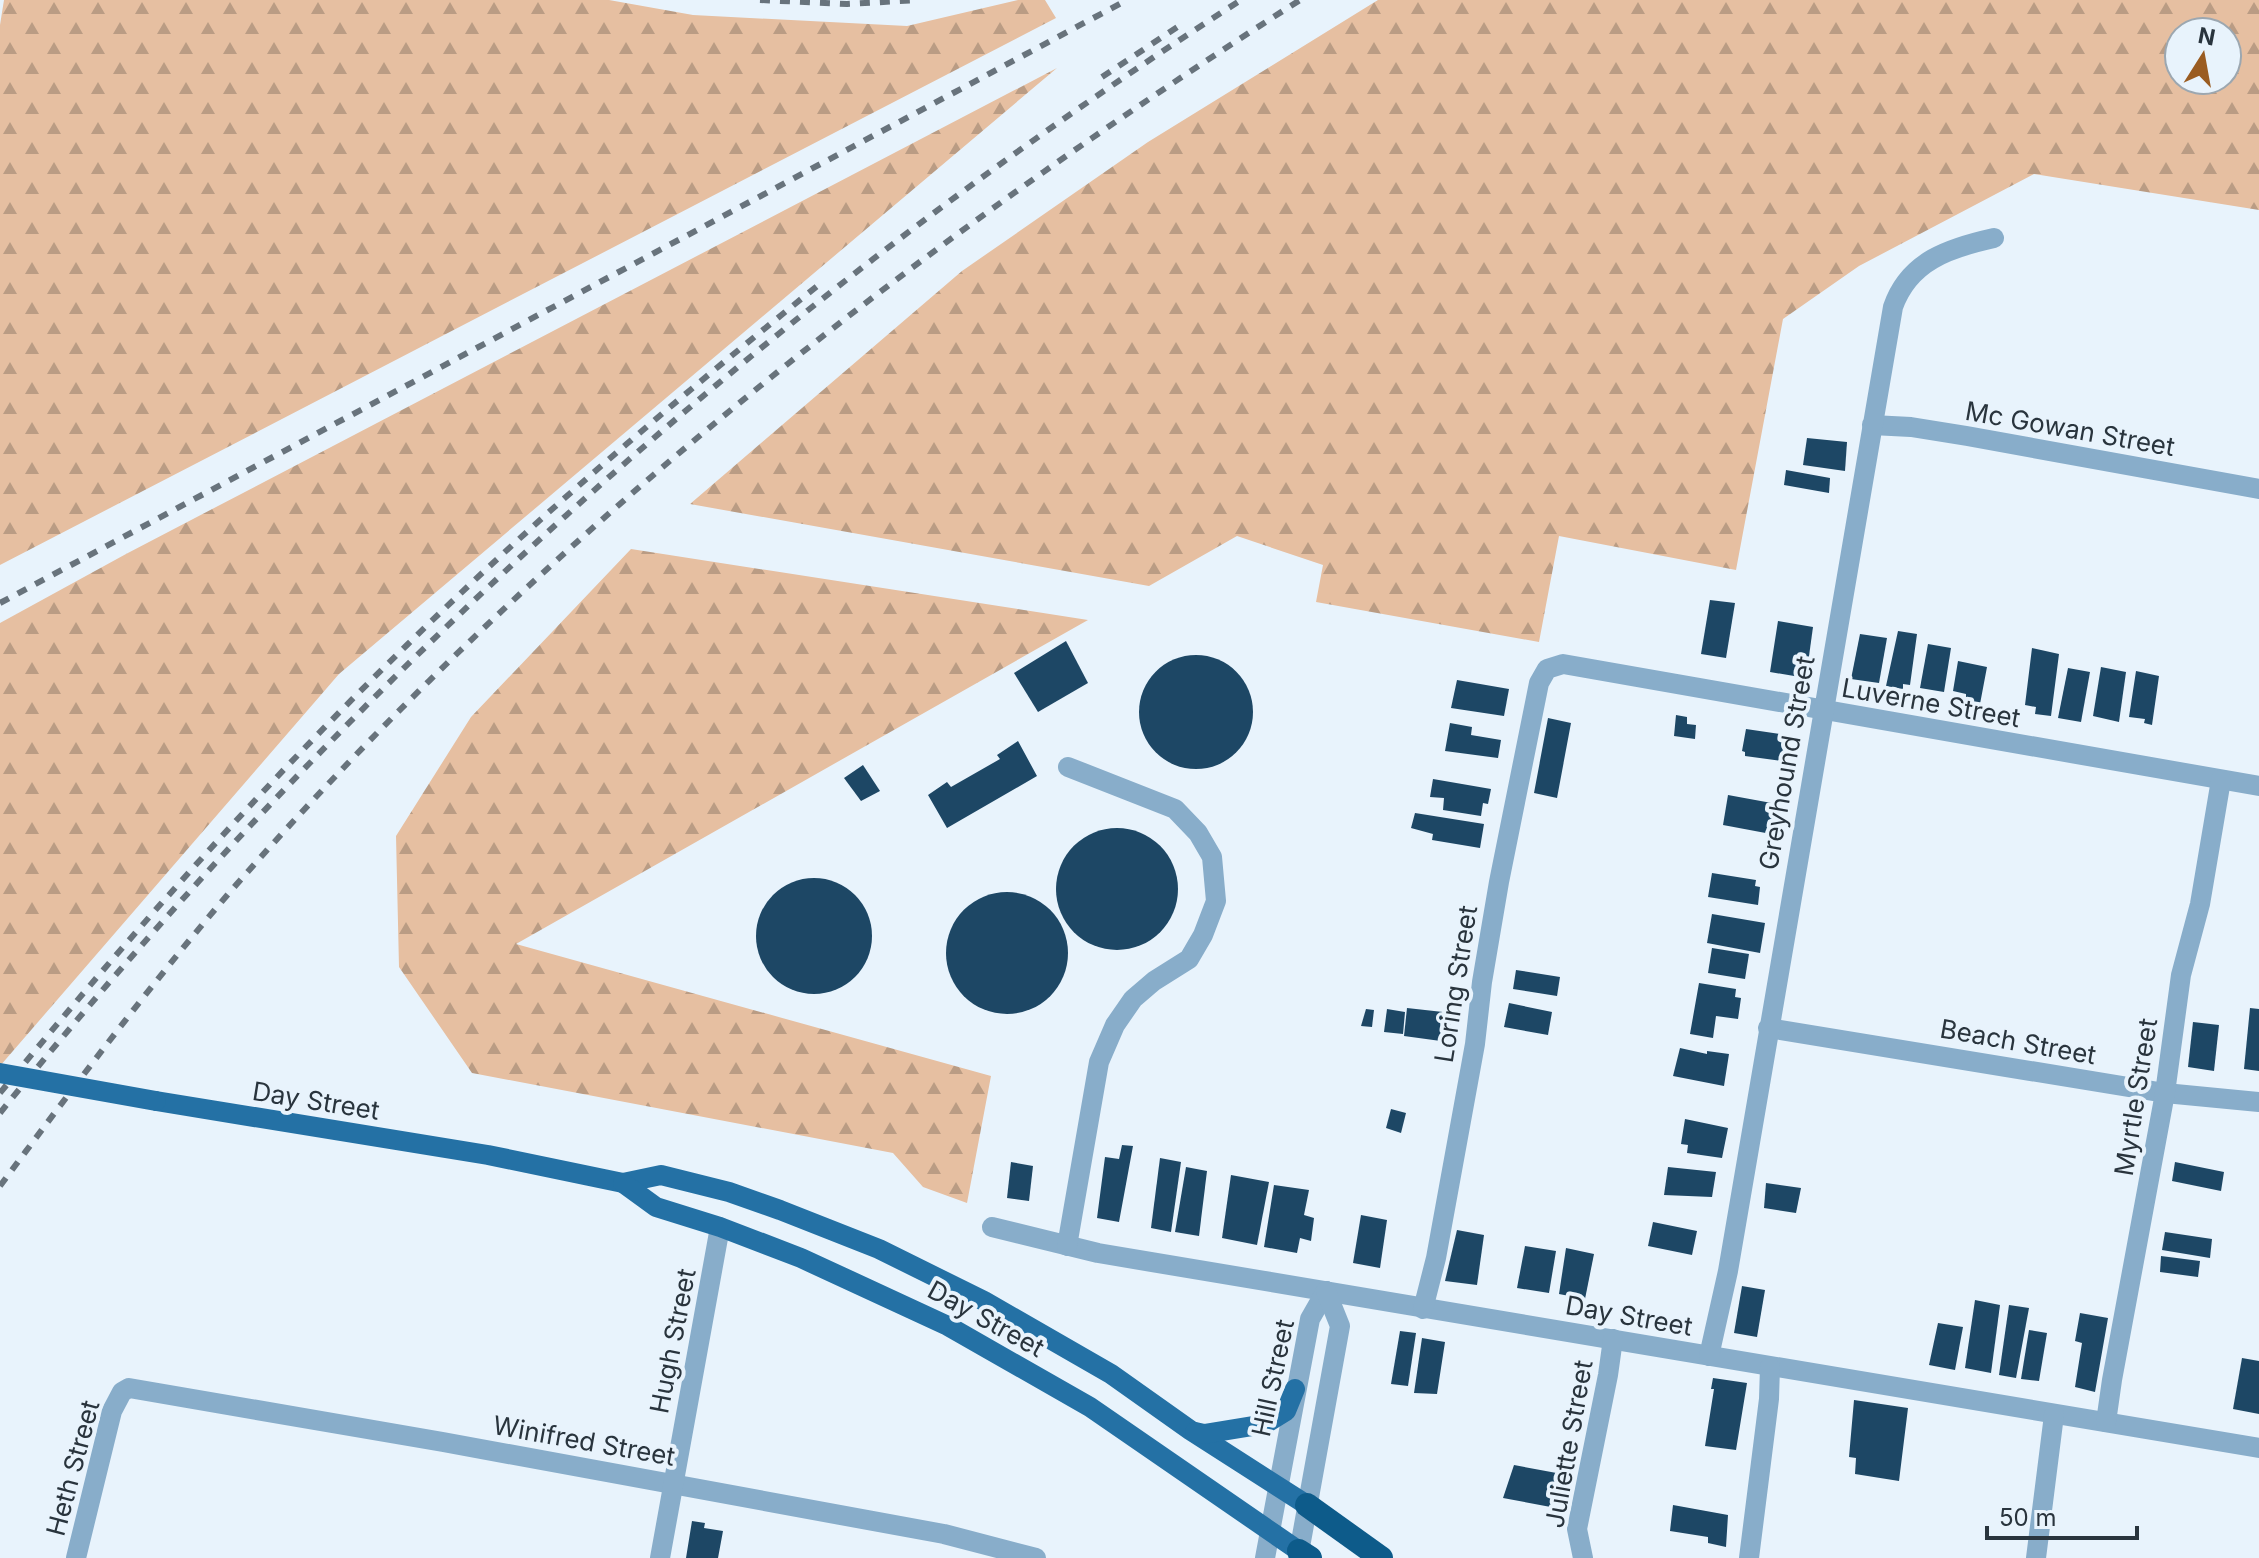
<svg xmlns="http://www.w3.org/2000/svg" width="2259" height="1558" viewBox="0 0 2259 1558" font-family="Inter,sans-serif">
	<style>
		.forest { fill: url(#forest-firs); fill-rule: evenodd }
		.building { fill: #1d4765 }
		.lines { fill: none; stroke-linecap: round; stroke-linejoin: round }
		.minor { stroke: #88adca; stroke-width: 20 }
		.major { stroke: #2471a5; stroke-width: 20 }
		.highway { stroke: #0d5b8a; stroke-width: 24 }
		.rail { stroke: #68737c; stroke-width: 6; stroke-dasharray: 10 10; stroke-linecap: butt }
		.major-bridge { stroke: #2471a5; stroke-width: 20 }
		.labels { text-anchor: middle; stroke-width: 8; stroke-linejoin: round; paint-order: stroke }
		.street-label { font-size: 26px; fill: #29343d; stroke: #e8f3fc }
	</style>
	<defs>
		<pattern id="forest-firs" width="22" height="20" patternUnits="userSpaceOnUse" patternTransform="scale(2)"><rect width="22" height="20" fill="#e6bfa1"/><path d="M5 1l3.5 6h-7zM16 11l3.5 6h-7z" fill="#ba9c84"/></pattern>
	</defs>
	<rect width="100%" height="100%" fill="#e8f3fc"/>
	<g class="forest">
		<polygon points="4,0 609,0 693,15 907,26 1018,0 1045,0 1056,18 0,565 0,25"/>
		<path d="M1378,0H2259V210L2034,174L1859,266L1783,319L1736,570L1559,536L1539,642L1316,602L1323,565L1237,536L1149,586L690,504L962,271L1148,142ZM2179,32H2227V80H2179Z"/>
		<polygon points="1057,68 339,674 0,1066 0,623 126,554"/>
		<polygon points="631,549 1088,620 516,944 991,1076 967,1203 923,1187 893,1153 472,1073 399,967 396,836 471,717"/>
	</g>
	<g class="building">
		<polygon points="1807,438 1847,442 1845,471 1803,465"/>
		<polygon points="1786,470 1830,478 1829,493 1784,485"/>
		<polygon points="1710,600 1735,603 1726,658 1701,654"/>
		<polygon points="1778,621 1813,627 1806,678 1770,672"/>
		<polygon points="1898,631 1917,634 1910,685 1903,684 1903,689 1886,686"/>
		<polygon points="1860,634 1887,638 1879,683 1851,679"/>
		<polygon points="1066,641 1088,683 1038,712 1014,673"/>
		<polygon points="1928,644 1951,648 1944,692 1920,688"/>
		<polygon points="2032,648 2059,654 2051,716 2035,714 2036,707 2025,705"/>
		<circle cx="1196" cy="712" r="57"/>
		<polygon points="1958,661 1987,667 1980,704 1966,702 1966,694 1953,691"/>
		<polygon points="2101,667 2126,672 2119,722 2093,716"/>
		<polygon points="2068,668 2090,672 2081,722 2058,718"/>
		<polygon points="2136,671 2159,676 2152,725 2144,723 2145,719 2129,717"/>
		<polygon points="1457,680 1509,689 1504,716 1451,708"/>
		<polygon points="1676,715 1687,717 1687,724 1696,725 1695,739 1674,736"/>
		<polygon points="1548,718 1571,723 1557,798 1534,793"/>
		<polygon points="1450,723 1472,727 1471,735 1501,740 1498,758 1445,751"/>
		<polygon points="1746,729 1780,734 1778,741 1785,742 1782,761 1745,756 1745,752 1742,751"/>
		<polygon points="1018,741 1037,776 947,828 928,795 947,782 951,787 1000,759 997,755"/>
		<polygon points="863,765 880,791 861,801 844,778"/>
		<polygon points="1433,779 1491,789 1488,804 1483,803 1481,816 1443,810 1444,798 1430,797"/>
		<polygon points="1728,795 1777,804 1771,834 1723,825"/>
		<polygon points="1415,813 1484,824 1480,848 1432,840 1433,834 1411,828"/>
		<circle cx="1117" cy="889" r="61"/>
		<polygon points="1712,873 1756,880 1755,886 1760,887 1758,905 1708,897"/>
		<circle cx="814" cy="936" r="58"/>
		<circle cx="1007" cy="953" r="61"/>
		<polygon points="1712,914 1765,923 1760,953 1707,943"/>
		<polygon points="1712,948 1749,954 1745,979 1708,973"/>
		<polygon points="1516,970 1560,977 1557,996 1513,989"/>
		<polygon points="1699,983 1736,989 1735,997 1741,998 1738,1019 1716,1016 1713,1038 1690,1034"/>
		<polygon points="1509,1003 1552,1012 1548,1035 1504,1027"/>
		<polygon points="1407,1008 1452,1013 1448,1042 1404,1036"/>
		<polygon points="2250,1008 2259,1009 2259,1071 2244,1069"/>
		<polygon points="1366,1009 1374,1010 1372,1027 1361,1026"/>
		<polygon points="1387,1009 1405,1012 1403,1034 1384,1032"/>
		<polygon points="2193,1022 2219,1025 2214,1071 2188,1067"/>
		<polygon points="1680,1048 1707,1054 1707,1051 1729,1054 1724,1086 1673,1076"/>
		<polygon points="1391,1109 1406,1113 1401,1133 1386,1128"/>
		<polygon points="1685,1119 1728,1128 1722,1158 1687,1153 1688,1145 1681,1144"/>
		<polygon points="1122,1145 1133,1146 1119,1222 1097,1218 1105,1157 1119,1159"/>
		<polygon points="1160,1158 1181,1162 1171,1232 1151,1228"/>
		<polygon points="1011,1162 1033,1166 1029,1201 1007,1198"/>
		<polygon points="2175,1162 2224,1172 2221,1191 2172,1181"/>
		<polygon points="1186,1167 1207,1171 1199,1236 1175,1232"/>
		<polygon points="1668,1167 1716,1172 1712,1197 1664,1195"/>
		<polygon points="1231,1175 1269,1182 1257,1245 1222,1238"/>
		<polygon points="1766,1183 1801,1188 1796,1213 1764,1208"/>
		<polygon points="1274,1185 1309,1190 1304,1215 1314,1218 1311,1241 1300,1238 1297,1253 1264,1247"/>
		<polygon points="1361,1215 1387,1220 1380,1268 1353,1263"/>
		<polygon points="1653,1222 1697,1231 1692,1255 1648,1246"/>
		<polygon points="1457,1230 1484,1235 1477,1285 1445,1281"/>
		<polygon points="2165,1232 2212,1239 2210,1258 2162,1250"/>
		<polygon points="1525,1246 1556,1251 1549,1293 1517,1288"/>
		<polygon points="1566,1248 1594,1254 1585,1299 1559,1294"/>
		<polygon points="2161,1256 2200,1261 2198,1277 2160,1272"/>
		<polygon points="1742,1286 1765,1290 1757,1337 1734,1333"/>
		<polygon points="1975,1300 2000,1305 1991,1373 1965,1368"/>
		<polygon points="2009,1305 2029,1308 2016,1378 1999,1375"/>
		<polygon points="2080,1313 2108,1318 2095,1392 2075,1387 2082,1343 2075,1341"/>
		<polygon points="1938,1323 1963,1327 1955,1370 1929,1365"/>
		<polygon points="2029,1330 2047,1333 2039,1381 2021,1379"/>
		<polygon points="1400,1331 1416,1333 1408,1386 1391,1384"/>
		<polygon points="1422,1338 1445,1342 1437,1394 1414,1393"/>
		<polygon points="2242,1358 2259,1361 2259,1414 2233,1409"/>
		<polygon points="1713,1378 1747,1383 1736,1450 1705,1446 1714,1389 1711,1389"/>
		<polygon points="1854,1400 1908,1408 1899,1481 1855,1474 1856,1458 1849,1457"/>
		<polygon points="1514,1465 1562,1474 1556,1508 1503,1498"/>
		<polygon points="1673,1505 1728,1515 1726,1547 1708,1543 1708,1537 1670,1531"/>
		<polygon points="692,1521 705,1523 704,1528 723,1531 718,1558 686,1558"/>
	</g>
	<g class="lines">
		<g class="minor">
			<polyline points="1872,425 1911,427 1967,436 2259,489"/>
			<polyline points="1768,1028 2165,1093 2259,1102"/>
			<polyline points="992,1227 1098,1253 2259,1448"/>
			<polyline points="1067,1246 1099,1062 1115,1025 1133,999 1154,981 1189,959 1203,935 1216,901 1212,857 1198,833 1175,809 1068,767"/>
			<polyline points="1423,1309 1436,1258 1475,1044 1482,982 1499,882 1539,683 1547,669 1563,664 2259,786"/>
			<path d="M1709,1356L1728,1271L1893,307C1909,261 1949,248 1994,238"/>
			<polyline points="2106,1422 2112,1380 2165,1093 2181,975 2200,904 2221,780"/>
			<polyline points="76,1558 112,1411 122,1392 129,1388 443,1442 944,1534 1036,1558"/>
			<polyline points="660,1558 720,1227"/>
			<polyline points="1265,1558 1310,1319 1326,1291"/>
			<polyline points="1298,1558 1340,1326 1326,1291"/>
			<polyline points="1583,1558 1577,1529 1608,1375 1613,1339"/>
			<polyline points="1749,1558 1769,1399 1770,1367"/>
			<polyline points="2036,1558 2054,1415"/>
		</g>
		<g class="major">
			<polyline points="156,1101 488,1155 623,1183 661,1175 729,1192 780,1210 879,1249 984,1301 1111,1374 1190,1430 1307,1505"/>
			<polyline points="623,1183 656,1207 720,1227 801,1258 948,1326 1090,1407 1299,1551"/>
			<polyline points="1195,1432 1204,1434 1265,1424 1286,1411 1295,1389"/>
		</g>
		<g class="highway">
			<polyline points="1307,1505 1381,1558"/>
			<polyline points="1299,1551 1310,1558"/>
		</g>
		<g class="rail">
			<polyline points="760,0 847,4 919,0"/>
			<polyline points="1102,77 1182,24"/>
			<polyline points="0,603 1127,0"/>
			<path d="M0,1093C128,937 262,786 407,645C538,516 678,398 821,283"/>
			<path d="M0,1113C352,678 770,302 1241,0"/>
			<path d="M0,1186C76,1084 152,982 236,885C542,537 911,248 1300,0"/>
		</g>
		<polyline class="major-bridge" points="0,1073 156,1101"/>
	</g>
	<g class="labels">
		<g class="street-label">
			<text transform="translate(2070 429) rotate(10)" y="9">Mc Gowan Street</text>
			<text transform="translate(1931 703) rotate(10)" y="9">Luverne Street</text>
			<text transform="translate(1787 763) rotate(-80)" y="9">Greyhound Street</text>
			<text transform="translate(1456 984) rotate(-81)" y="9">Loring Street</text>
			<text transform="translate(2018 1042) rotate(10)" y="9">Beach Street</text>
			<text transform="translate(2136 1097) rotate(-81)" y="9">Myrtle Street</text>
			<text transform="translate(316 1101) rotate(9)" y="9">Day Street</text>
			<text transform="translate(1629 1316) rotate(10)" y="9">Day Street</text>
			<text transform="translate(986 1319) rotate(29)" y="9">Day Street</text>
			<text transform="translate(673 1341) rotate(-79)" y="9">Hugh Street</text>
			<text transform="translate(1273 1378) rotate(-78)" y="9">Hill Street</text>
			<text transform="translate(584 1441) rotate(10)" y="9">Winifred Street</text>
			<text transform="translate(1569 1444) rotate(-80)" y="9">Juliette Street</text>
			<text transform="translate(73 1468) rotate(-75)" y="9">Heth Street</text>
		</g>
	</g>
	<g transform="translate(2203 56) rotate(11)"><circle r="38" fill="#e8f3fc" stroke="#9ca7b0" stroke-width="2"/>
	<path d="M0-6L14 30L0 20L-14 30Z" fill="#9a5c21"/>
	<text y="-12" font-size="22" font-weight="bold" text-anchor="middle" fill="#29343d">N</text>
	</g>
	<path d="M1987 1526v12h150v-12" fill="none" stroke="#29343d" stroke-width="4"/>
	<text x="1999" y="1526" font-size="24" fill="#29343d" stroke="#e8f3fc" stroke-width="6" paint-order="stroke">50 m</text>
</svg>
